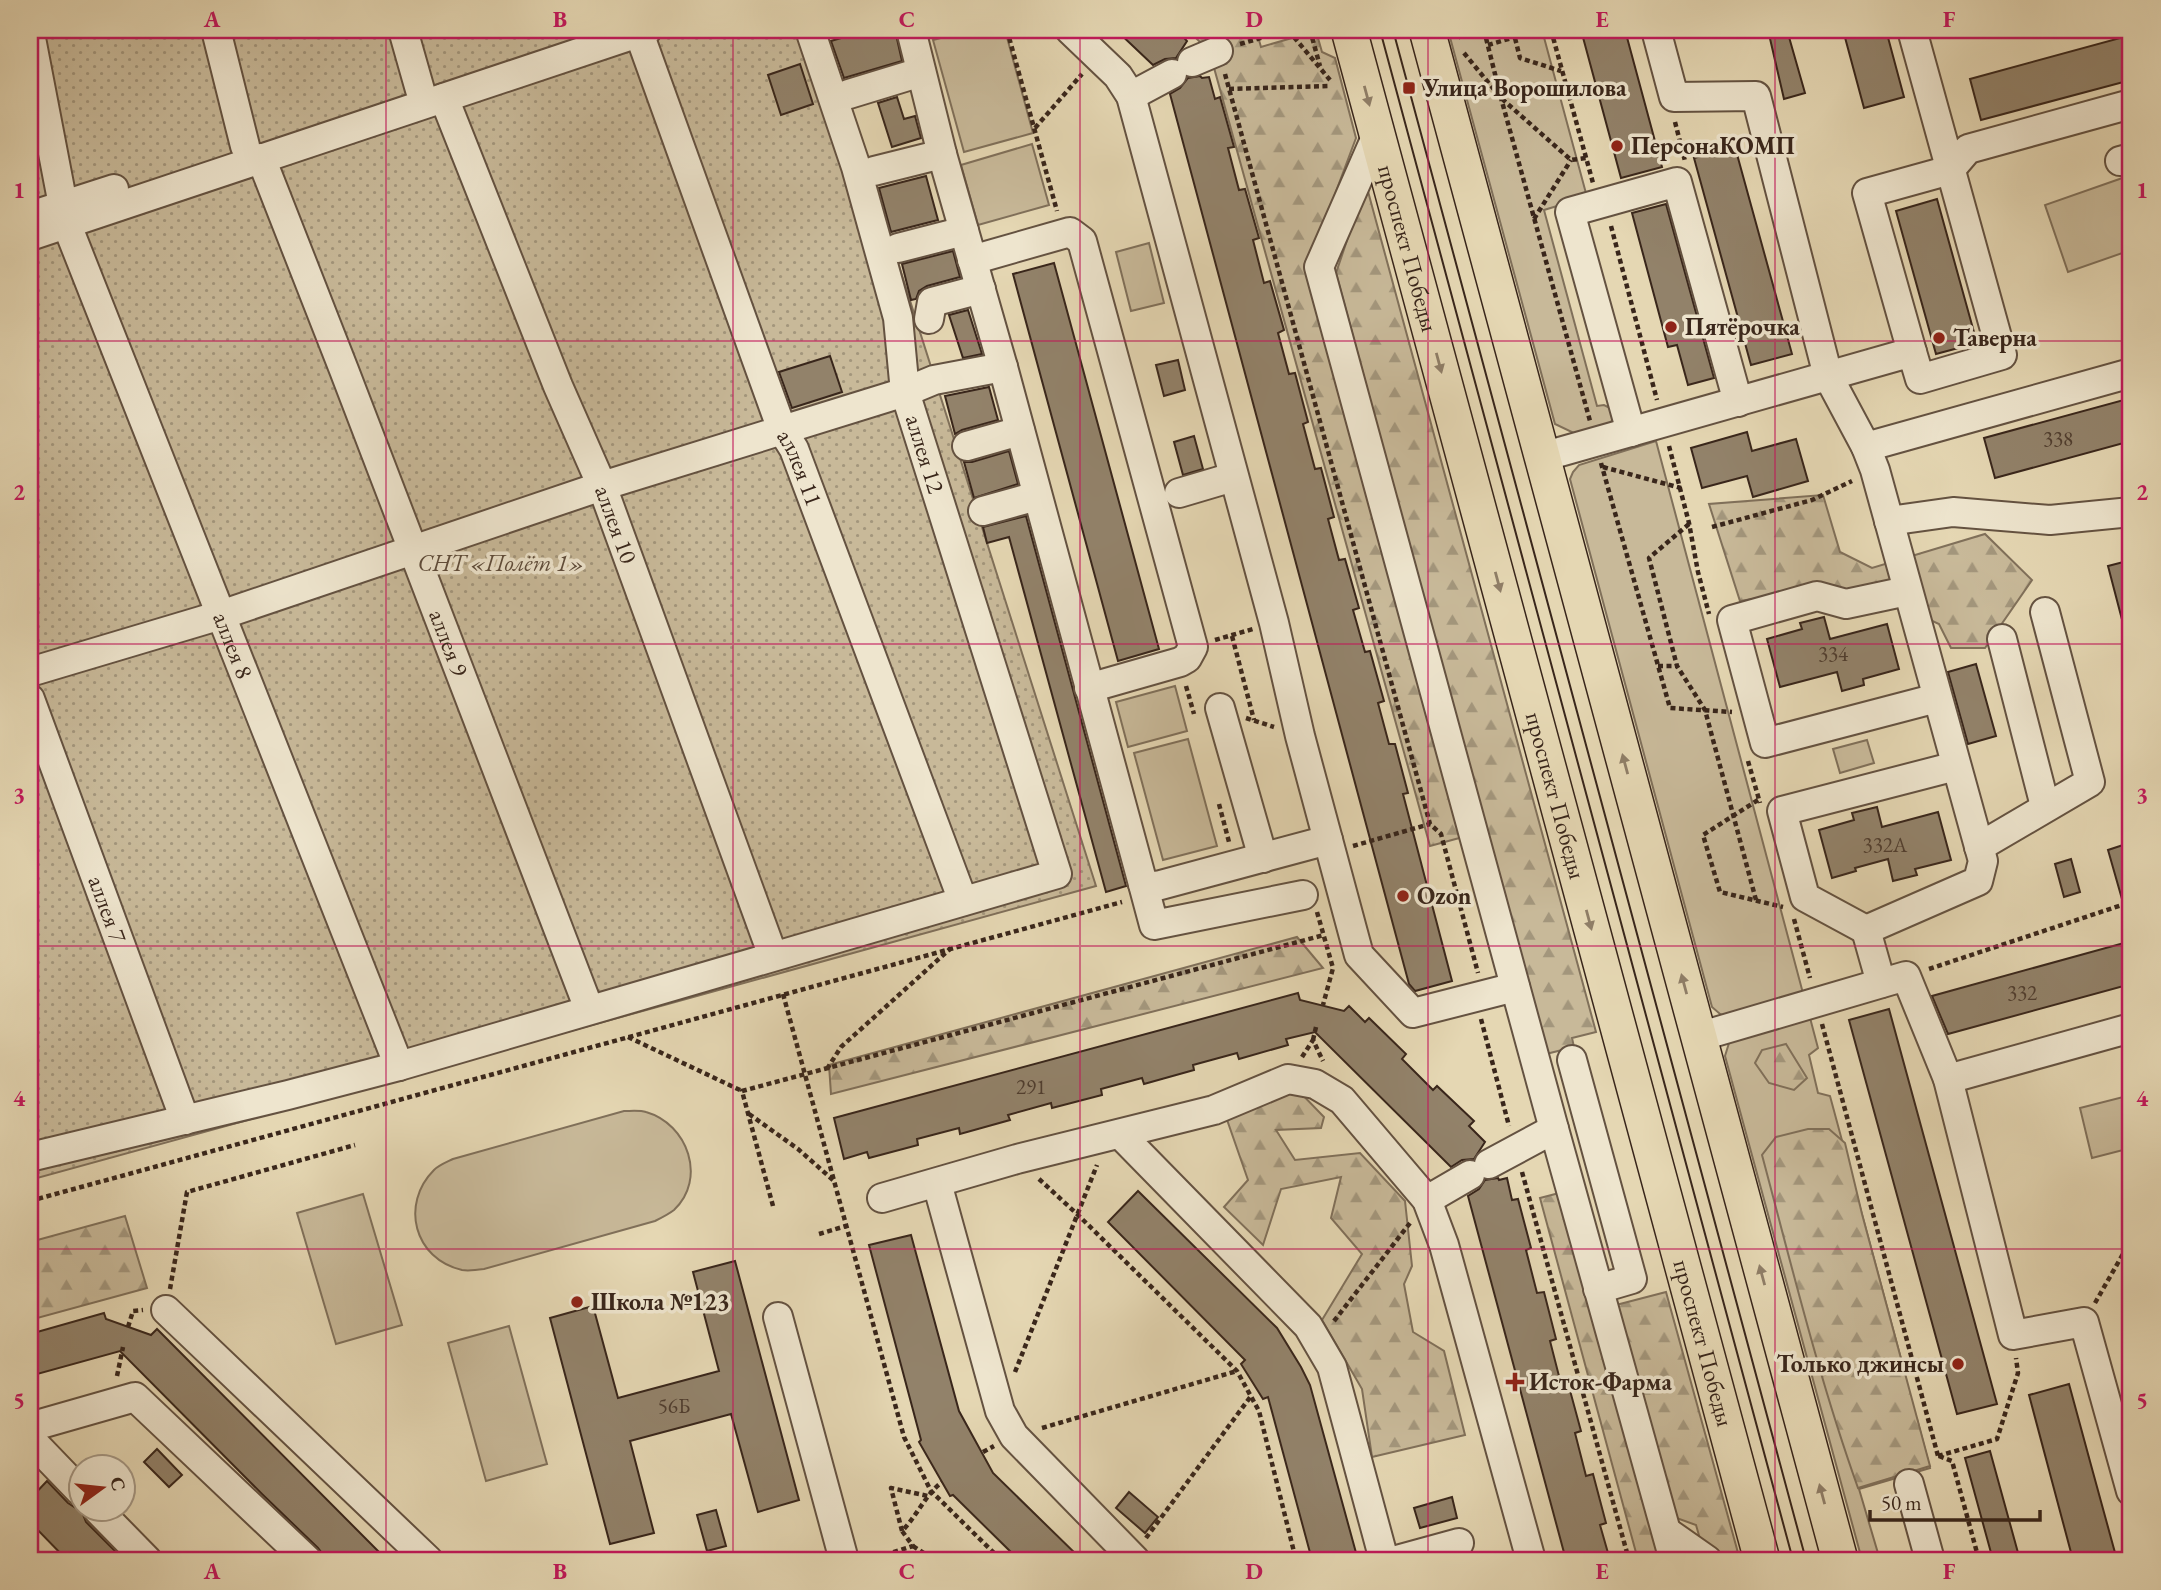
<svg xmlns="http://www.w3.org/2000/svg" width="2161" height="1590" viewBox="0 0 2161 1590" font-family="'EB Garamond',serif">
	<style>
		.green { fill: #c8b999; stroke: #80705a; stroke-width: 2 }
		.forest { fill: url(#forest-firs); stroke: #80705a; stroke-width: 2 }
		.garden { fill: url(#garden-dots); stroke: #80705a; stroke-width: 2 }
		.building { fill: #92826a; stroke: #39261b; stroke-width: 2 }
		.lines { fill: none; stroke-linecap: round; stroke-linejoin: round }
		.minor-casing { stroke: #645241; stroke-width: 32 }
		.major-casing { stroke: #39261b; stroke-width: 38 }
		.path { stroke: #39261b; stroke-width: 4.5; stroke-dasharray: 5 3.5; stroke-linecap: butt }
		.minor { stroke: #eee5ce; stroke-width: 28 }
		.major { stroke: #e5d7b3; stroke-width: 35 }
		.tram { stroke: #39261b; stroke-width: 2 }
		.oneway { fill: #8f7e67 }
		.grid { fill: none; stroke: #c2185b; stroke-width: 2; stroke-opacity: 0.55 }
		.poi-dot { fill: #8f2418; stroke: #eee5ce; stroke-width: 2.5 }
		.labels { text-anchor: middle; stroke-width: 7; stroke-linejoin: round; paint-order: stroke }
		.number-label { font-size: 21px; fill: #4f3d2f }
		.poi-label { font-size: 24px; font-weight: bold; fill: #39261b; stroke: #eee5ce; text-anchor: start }
		.street-label { font-size: 24px; fill: #39261b; stroke: #eee5ce }
		.park-label { font-size: 24px; font-style: italic; fill: #5d4b3a; stroke: #eee5ce }
		.neatline { fill: none; stroke: #c2185b; stroke-width: 2.5 }
		.grid-label { font-size: 23px; text-anchor: middle; font-weight: bold; fill: #c2185b }
	</style>
	<defs>
		<pattern id="forest-firs" width="22" height="20" patternUnits="userSpaceOnUse" patternTransform="scale(1.75)"><rect width="22" height="20" fill="#c8b999"/><path d="M5 1l3.5 6h-7zM16 11l3.5 6h-7z" fill="#a3967c"/></pattern>
		<pattern id="garden-dots" width="8" height="8" patternUnits="userSpaceOnUse" patternTransform="scale(1.75)"><rect width="8" height="8" fill="#c8b999"/><path d="M2 2h.1M6 6h.1" fill="none" stroke="#a3967c" stroke-width="1.8" stroke-linecap="round"/></pattern>
	</defs>
	<rect width="100%" height="100%" fill="#e5d7b3"/>
	<filter id="stains"><feTurbulence type="fractalNoise" baseFrequency=".00286" numOctaves="4"/><feColorMatrix values="0 0 0 0 .2 0 0 0 0 .09 0 0 0 0 .02 0 0 0 .5 -.17"/></filter>
	<radialGradient id="worn" r=".72"><stop offset=".6" stop-color="#630" stop-opacity="0"/><stop offset="1" stop-color="#630" stop-opacity=".3"/></radialGradient>
	<g class="green">
		<polygon points="971,30 1005,30 1033,133 964,152 933,40"/>
		<polygon points="1448,30 1542,30 1587,197 1544,210 1597,406 1604,405 1612,409 1614,416 1608,429 1580,436 1555,424"/>
		<polygon points="1032,144 1049,205 978,225 961,165"/>
		<polygon points="2131,175 2131,250 2068,272 2045,205"/>
		<polygon points="1149,243 1164,303 1131,311 1116,252"/>
		<polygon points="1656,441 1804,997 1727,1017 1720,1014 1712,1007 1570,479 1573,472 1579,465"/>
		<polygon points="1175,686 1187,731 1128,747 1116,702"/>
		<polygon points="1188,739 1217,846 1163,860 1134,753"/>
		<polygon points="1867,740 1874,763 1840,773 1833,749"/>
		<polygon points="1809,1014 1818,1048 1809,1055 1818,1093 1830,1096 1904,1370 1895,1379 1905,1416 1917,1419 1930,1468 1859,1489 1880,1560 1862,1560 1725,1056 1729,1043 1734,1038"/>
		<polygon points="2131,1095 2131,1148 2092,1158 2080,1108"/>
		<path d="M624,1111C631,1111 640,1110 646,1112C688,1124 707,1179 674,1210C669,1214 661,1218 655,1221L484,1269C477,1270 468,1271 462,1270C414,1259 400,1204 434,1170C439,1165 447,1162 453,1159Z"/>
		<polygon points="363,1194 402,1325 336,1344 297,1213"/>
		<polygon points="509,1326 547,1464 486,1481 448,1343"/>
	</g>
	<g class="forest">
		<polygon points="1188,30 1256,30 1261,47 1316,31 1322,52 1335,58 1356,138 1307,269 1463,837 1430,846 1211,57 1206,48"/>
		<polygon points="1366,184 1596,1032 1572,1038 1574,1047 1546,1054 1336,273"/>
		<polygon points="1823,495 1840,552 1872,568 1985,534 2032,580 1985,648 1951,648 1939,624 1898,605 1826,587 1740,601 1709,504"/>
		<polygon points="1297,937 1323,968 831,1094 829,1065"/>
		<polygon points="1786,1044 1807,1078 1794,1090 1769,1083 1755,1063 1762,1050"/>
		<polygon points="1293,1085 1324,1117 1321,1128 1276,1130 1295,1160 1360,1153 1405,1201 1412,1266 1404,1284 1413,1332 1444,1351 1465,1435 1372,1457 1362,1389 1322,1320 1362,1254 1331,1218 1341,1177 1281,1189 1263,1245 1224,1207 1248,1180 1224,1111"/>
		<path d="M1808,1129H1829L1845,1143L1862,1214L1930,1466L1858,1488C1819,1379 1792,1267 1762,1155L1776,1137Z"/>
		<polygon points="1563,1192 1664,1560 1638,1560 1540,1198"/>
		<polygon points="125,1216 147,1288 30,1320 30,1242"/>
		<polygon points="1666,1292 1740,1560 1728,1560 1700,1539 1696,1525 1671,1516 1616,1305"/>
	</g>
	<polygon class="garden" points="30,30 824,30 1096,886 30,1180"/>
	<g class="building">
		<polygon points="868,30 895,30 902,61 844,78 831,41"/>
		<polygon points="1116,30 1177,30 1187,41 1176,58 1165,59 1153,65"/>
		<polygon points="1581,30 1625,30 1662,167 1621,178"/>
		<polygon points="1768,30 1787,30 1805,93 1784,99"/>
		<polygon points="1843,30 1886,30 1904,97 1864,108"/>
		<polygon points="2131,35 2131,80 1981,120 1970,79"/>
		<polygon points="800,64 813,104 781,115 768,75"/>
		<polygon points="1200,76 1202,78 1209,77 1215,99 1220,97 1234,147 1228,148 1239,190 1245,189 1259,238 1253,240 1264,283 1270,281 1284,330 1278,333 1289,374 1295,373 1308,422 1303,424 1315,469 1321,468 1334,517 1328,519 1339,560 1345,559 1359,608 1353,610 1365,652 1370,651 1384,701 1378,703 1389,744 1395,744 1408,793 1403,794 1452,981 1415,991 1409,984 1170,94 1180,88 1188,78"/>
		<polygon points="897,97 904,119 915,116 921,138 892,147 878,103"/>
		<polygon points="1735,147 1792,354 1751,365 1694,158"/>
		<polygon points="926,176 938,220 891,232 879,188"/>
		<polygon points="1937,199 1977,343 1936,354 1896,211"/>
		<polygon points="1666,204 1714,378 1688,385 1677,345 1668,347 1632,213"/>
		<polygon points="953,251 960,277 927,286 919,291 916,299 911,300 902,264"/>
		<polygon points="1054,263 1159,649 1118,661 1013,274"/>
		<polygon points="968,310 982,354 963,358 949,315"/>
		<polygon points="830,356 842,392 792,408 779,372"/>
		<polygon points="1178,360 1185,390 1164,396 1156,365"/>
		<polygon points="989,387 998,420 962,430 955,434 945,396"/>
		<polygon points="2131,398 2131,441 1995,478 1984,438"/>
		<polygon points="1747,432 1752,451 1796,439 1808,481 1753,497 1747,476 1702,488 1691,448"/>
		<polygon points="1194,436 1203,469 1183,475 1174,442"/>
		<polygon points="1009,451 1018,484 974,498 964,462 972,462"/>
		<polygon points="1026,516 1126,886 1106,892 1009,537 987,543 983,527"/>
		<polygon points="2131,560 2131,630 2125,631 2108,566"/>
		<polygon points="1824,617 1830,639 1887,624 1899,669 1863,679 1864,685 1842,691 1837,672 1780,687 1767,639 1802,629 1800,623"/>
		<polygon points="1976,664 1996,736 1968,744 1948,672"/>
		<polygon points="1877,807 1882,827 1938,812 1951,860 1915,869 1917,875 1893,881 1888,859 1855,868 1856,871 1832,878 1819,830 1854,820 1852,813"/>
		<polygon points="2126,844 2131,862 2131,912 2126,913 2108,850"/>
		<polygon points="2071,859 2080,892 2064,897 2055,864"/>
		<polygon points="2131,941 2131,984 1948,1034 1932,996"/>
		<polygon points="1298,993 1300,1000 1344,1011 1349,1006 1365,1022 1369,1018 1406,1054 1402,1059 1433,1090 1437,1086 1474,1121 1469,1126 1485,1142 1474,1159 1462,1160 1451,1167 1315,1032 1286,1039 1288,1045 1239,1059 1237,1053 1193,1065 1194,1070 1144,1084 1142,1078 1101,1089 1102,1095 1052,1108 1051,1103 1008,1115 1010,1120 960,1134 959,1128 917,1139 918,1145 869,1158 867,1152 844,1159 834,1118"/>
		<polygon points="1889,1009 1997,1404 1957,1414 1849,1020"/>
		<polygon points="1498,1178 1499,1180 1507,1178 1512,1200 1518,1199 1531,1248 1526,1250 1537,1293 1544,1292 1556,1339 1550,1341 1561,1384 1568,1383 1581,1431 1575,1433 1586,1476 1593,1474 1606,1523 1600,1525 1610,1560 1566,1560 1468,1196 1479,1189 1485,1180"/>
		<polygon points="1138,1191 1277,1328 1301,1367 1310,1385 1358,1560 1312,1560 1268,1397 1263,1399 1241,1364 1245,1360 1108,1222"/>
		<polygon points="911,1235 959,1411 993,1473 1082,1560 1019,1560 953,1495 950,1496 919,1442 921,1440 869,1245"/>
		<polygon points="735,1261 799,1500 758,1512 731,1414 630,1441 654,1533 610,1544 550,1318 593,1306 618,1398 719,1371 693,1272"/>
		<polygon points="104,1313 106,1319 151,1335 157,1329 387,1560 327,1560 318,1548 262,1494 120,1351 30,1376 30,1334"/>
		<polygon points="2069,1384 2091,1465 2117,1560 2073,1560 2029,1395"/>
		<polygon points="157,1449 182,1475 169,1487 144,1462"/>
		<polygon points="1990,1451 2020,1560 1993,1560 1965,1458"/>
		<polygon points="47,1481 68,1503 82,1512 86,1522 124,1560 67,1560 30,1522 30,1499"/>
		<polygon points="1129,1492 1158,1517 1145,1533 1116,1508"/>
		<polygon points="1452,1497 1457,1518 1420,1528 1414,1508"/>
		<polygon points="716,1510 726,1546 707,1551 697,1515"/>
	</g>
	<g class="lines">
		<defs>
			<g id="minor">
				<polyline points="216,30 245,146"/>
				<polyline points="403,30 420,90"/>
				<polyline points="911,30 942,154 1003,367 1143,884 1157,886 1328,840"/>
				<polyline points="1070,30 1118,76 1131,96 1274,623 1300,736 1359,955 1413,1013 1515,987"/>
				<polyline points="1656,30 1674,97 1756,96 1828,376 1866,447 1875,470 1983,861 1978,881 1866,930 1881,983"/>
				<polyline points="30,33 63,205"/>
				<path id="s1" d="M639,33L782,430L794,449L963,901"/>
				<polyline points="1192,62 1218,51"/>
				<polyline points="849,94 921,72"/>
				<polyline points="1131,96 1172,74"/>
				<path id="s2" d="M444,98L558,386L602,486L773,956"/>
				<polyline points="1377,135 1319,267 1554,1129 1674,1560"/>
				<path id="s3" d="M261,158L344,370L589,1009"/>
				<polyline points="2120,161 2131,158"/>
				<polyline points="874,171 942,154"/>
				<polyline points="30,216 114,189"/>
				<path id="s4" d="M67,225L399,1066"/>
				<polyline points="30,236 647,30"/>
				<polyline points="898,248 964,231"/>
				<polyline points="972,260 1070,232 1082,241 1193,647 1187,658 1180,662 1089,688"/>
				<polyline points="929,319 932,302 981,289"/>
				<polyline points="1912,352 1867,193 1950,170 1968,149 2131,104"/>
				<polyline points="1631,432 1570,212 1677,182 1738,402"/>
				<polyline points="967,446 1020,431"/>
				<polyline points="1866,447 2131,373"/>
				<polyline points="1542,457 1912,352 1920,379 2002,355 1912,30"/>
				<polyline points="1179,493 1233,477"/>
				<polyline points="983,511 1037,496"/>
				<polyline points="1889,521 1953,512 2050,520 2131,512"/>
				<polyline points="1907,591 1846,604 1817,596 1732,620 1765,743 1937,698"/>
				<polyline points="2002,639 2045,806"/>
				<polyline points="30,672 221,615 602,486 905,392 934,380 1003,367"/>
				<path id="s5" d="M30,699L185,1120"/>
				<polyline points="1220,708 1263,858"/>
				<polyline points="1979,847 2090,782 2045,612"/>
				<polyline points="1143,884 1154,925 1303,895"/>
				<polyline points="1866,930 1805,897 1782,811 1956,766"/>
				<polyline points="1698,1037 1906,976 1948,1079 2013,1335 2084,1322 2131,1491"/>
				<polyline points="1572,1060 1632,1279 1598,1289"/>
				<polyline points="1948,1079 2131,1028"/>
				<polyline points="1120,1134 1308,1326 1332,1367 1384,1560"/>
				<polyline points="30,1157 288,1095 399,1066 1057,874 905,392 898,318 856,167 810,30"/>
				<polyline points="1489,1164 1554,1129"/>
				<polyline points="937,1183 1000,1411 1014,1436 1135,1560"/>
				<polyline points="882,1198 1017,1159 1214,1110 1288,1079 1315,1084 1342,1100 1427,1200 1444,1245 1531,1560"/>
				<polyline points="1427,1200 1470,1175"/>
				<polyline points="166,1310 428,1560"/>
				<polyline points="778,1317 844,1560"/>
				<polyline points="30,1427 135,1397 307,1560"/>
				<polyline points="30,1439 80,1491"/>
				<polyline points="1909,1484 1930,1560"/>
				<polyline points="98,1510 147,1560"/>
				<polyline points="1667,1532 1707,1560"/>
				<polyline points="1397,1560 1459,1543"/>
			</g>
			<g id="major">
				<path id="s6" d="M1349,30L1762,1560"/>
				<polyline points="1427,30 1840,1560"/>
			</g>
		</defs>
		<use href="#minor" class="minor-casing"/>
		<use href="#major" class="major-casing"/>
		<g class="path">
			<polyline points="1007,30 1057,211"/>
			<polyline points="1310,30 1320,66"/>
			<polyline points="1484,30 1501,98 1590,421"/>
			<polyline points="1513,30 1520,58 1561,71"/>
			<polyline points="1551,30 1593,183"/>
			<polyline points="1458,38 1465,30"/>
			<polyline points="1240,44 1288,30 1330,80"/>
			<polyline points="1488,45 1515,37"/>
			<polyline points="1464,53 1501,98 1571,160 1586,158"/>
			<polyline points="1225,74 1430,824 1441,834 1478,973"/>
			<polyline points="1229,89 1328,86"/>
			<polyline points="1675,122 1685,161"/>
			<polyline points="1035,128 1082,74"/>
			<polyline points="1534,219 1571,160"/>
			<polyline points="1611,226 1657,400"/>
			<polyline points="1669,446 1689,523 1698,572 1709,614"/>
			<polyline points="1601,463 1670,708 1732,712"/>
			<polyline points="1603,467 1681,488"/>
			<polyline points="1689,524 1649,558 1677,666 1705,710 1756,900"/>
			<polyline points="1712,527 1812,500 1852,481"/>
			<polyline points="1232,636 1254,720"/>
			<polyline points="1215,640 1253,629"/>
			<polyline points="1658,666 1677,666"/>
			<polyline points="1186,686 1194,714"/>
			<polyline points="1246,718 1274,727"/>
			<polyline points="1748,761 1760,803"/>
			<polyline points="1758,800 1703,835 1720,892 1783,907"/>
			<polyline points="1219,804 1229,842"/>
			<polyline points="1353,846 1430,824"/>
			<polyline points="1317,912 1333,968 1323,1005"/>
			<polyline points="1794,919 1810,978"/>
			<polyline points="1929,969 2131,902"/>
			<polyline points="783,994 904,1437 931,1491 1001,1560"/>
			<polyline points="1481,1019 1509,1126"/>
			<polyline points="1822,1024 1938,1456"/>
			<polyline points="628,1037 742,1091"/>
			<polyline points="1313,1040 1316,1027"/>
			<polyline points="1302,1057 1313,1040 1323,1061"/>
			<polyline points="827,1069 841,1047 951,948"/>
			<polyline points="749,1114 798,1149 833,1180"/>
			<polyline points="1522,1172 1629,1560"/>
			<polyline points="1039,1179 1077,1214 1237,1371 1259,1411 1296,1560"/>
			<polyline points="30,1201 1122,902"/>
			<polyline points="773,1206 742,1091 1324,935"/>
			<polyline points="819,1234 846,1226"/>
			<polyline points="170,1289 187,1192 355,1145"/>
			<polyline points="2095,1303 2131,1240"/>
			<polyline points="1334,1321 1410,1223"/>
			<polyline points="128,1327 133,1311 143,1310"/>
			<polyline points="1015,1372 1097,1165"/>
			<polyline points="117,1376 123,1347"/>
			<polyline points="1042,1428 1237,1371"/>
			<polyline points="983,1452 994,1446"/>
			<polyline points="1938,1456 1997,1439 2018,1373 2016,1358"/>
			<polyline points="1939,1456 1952,1461 1979,1560"/>
			<polyline points="902,1531 891,1488 928,1496"/>
			<polyline points="1146,1538 1251,1396"/>
			<polyline points="30,1546 44,1560"/>
			<polyline points="913,1546 934,1560"/>
			<path d="M869,1560L913,1546L902,1531C917,1516 925,1495 942,1482"/>
		</g>
		<use href="#minor" class="minor"/>
		<use href="#major" class="major"/>
		<g class="tram">
			<polyline points="1380,30 1793,1560"/>
			<polyline points="1393,30 1806,1560"/>
		</g>
	</g>
	<defs><path id="oneway-solid" d="M-6-.8H1V-3.2L6.5 0L1 3.2V.8H-6Z" transform="scale(1.75)"/></defs>
	<g class="oneway">
		<use href="#oneway-solid" transform="translate(1367 96) rotate(75)"/>
		<use href="#oneway-solid" transform="translate(1439 363) rotate(75)"/>
		<use href="#oneway-solid" transform="translate(1498 582) rotate(75)"/>
		<use href="#oneway-solid" transform="translate(1625 764) rotate(-105)"/>
		<use href="#oneway-solid" transform="translate(1589 920) rotate(75)"/>
		<use href="#oneway-solid" transform="translate(1684 984) rotate(-105)"/>
		<use href="#oneway-solid" transform="translate(1762 1275) rotate(-105)"/>
		<use href="#oneway-solid" transform="translate(1822 1494) rotate(-105)"/>
	</g>
	<path class="grid" d="M386,30V1560M733,30V1560M1080,30V1560M1428,30V1560M1775,30V1560M30,341H2131M30,644H2131M30,946H2131M30,1249H2131"/>
	<g class="poi-dot">
		<rect x="1402" y="81" width="14" height="14" rx="3.5"/>
		<circle cx="1617" cy="146" r="7"/>
		<circle cx="1671" cy="327" r="7"/>
		<circle cx="1939" cy="338" r="7"/>
		<circle cx="1403" cy="896" r="7"/>
		<circle cx="577" cy="1302" r="7"/>
		<circle cx="1958" cy="1364" r="7"/>
		<path d="M1511.5 1371.5h7v7h7v7h-7v7h-7v-7h-7v-7h7z"/>
	</g>
	<g class="labels">
		<g class="number-label">
			<text x="2058" y="446">338</text>
			<text x="1833" y="661">334</text>
			<text x="1885" y="852">332А</text>
			<text x="2022" y="1000">332</text>
			<text x="1031" y="1094">291</text>
			<text x="674" y="1413">56Б</text>
		</g>
		<g class="poi-label">
			<text x="1423" y="96">Улица Ворошилова</text>
			<text x="1631" y="154">ПерсонаКОМП</text>
			<text x="1685" y="335">Пятёрочка</text>
			<text x="1953" y="346">Таверна</text>
			<text x="1417" y="904">Ozon</text>
			<text x="591" y="1310">Школа №123</text>
			<text x="1944" y="1372" text-anchor="end">Только джинсы</text>
			<text x="1529" y="1390">Исток-Фарма</text>
		</g>
		<g class="street-label">
			<text dy="8" stroke="none"><textPath href="#s6" startOffset="226">проспект Победы</textPath></text>
			<text transform="translate(925 454) rotate(73)" y="8">аллея 12</text>
			<text dy="8" stroke="none"><textPath href="#s1" startOffset="464">аллея 11</textPath></text>
			<text dy="8" stroke="none"><textPath href="#s2" startOffset="460">аллея 10</textPath></text>
			<text dy="8" stroke="none"><textPath href="#s3" startOffset="520">аллея 9</textPath></text>
			<text dy="8" stroke="none"><textPath href="#s4" startOffset="452">аллея 8</textPath></text>
			<text dy="8" stroke="none"><textPath href="#s6" startOffset="793">проспект Победы</textPath></text>
			<text dy="8" stroke="none"><textPath href="#s5" startOffset="224">аллея 7</textPath></text>
			<text dy="8" stroke="none"><textPath href="#s6" startOffset="1360">проспект Победы</textPath></text>
		</g>
		<g class="park-label">
			<text x="501" y="571">СНТ «Полёт 1»</text>
		</g>
	</g>
	<rect width="2161" height="1590" fill="none" stroke="#e5d7b3" stroke-width="77"/>
	<g transform="translate(102 1488) rotate(75)"><circle r="33" fill="#eee5ce" stroke="#a69986" stroke-width="2"/>
	<path d="M0-5L12 26L0 18L-12 26Z" fill="#8f2418"/>
	<text y="-10" font-size="19" font-weight="bold" text-anchor="middle" fill="#39261b">С</text>
	</g>
	<path d="M1870 1510v10h170v-10" fill="none" stroke="#39261b" stroke-width="3.5"/>
	<text x="1881" y="1510" font-size="21" fill="#39261b" stroke="#eee5ce" stroke-width="5" paint-order="stroke">50 m</text>
	<rect x="38" y="38" width="2084" height="1514" class="neatline"/>
	<g class="grid-label">
		<text x="212" y="27">A</text>
		<text x="560" y="27">B</text>
		<text x="907" y="27">C</text>
		<text x="1254" y="27">D</text>
		<text x="1602" y="27">E</text>
		<text x="1949" y="27">F</text>
		<text x="19" y="198">1</text>
		<text x="2142" y="198">1</text>
		<text x="19" y="500">2</text>
		<text x="2142" y="500">2</text>
		<text x="19" y="803">3</text>
		<text x="2142" y="803">3</text>
		<text x="19" y="1106">4</text>
		<text x="2142" y="1106">4</text>
		<text x="19" y="1408">5</text>
		<text x="2142" y="1408">5</text>
		<text x="212" y="1579">A</text>
		<text x="560" y="1579">B</text>
		<text x="907" y="1579">C</text>
		<text x="1254" y="1579">D</text>
		<text x="1602" y="1579">E</text>
		<text x="1949" y="1579">F</text>
	</g>
	<rect width="100%" height="100%" filter="url(#stains)"/>
	<rect width="100%" height="100%" fill="url(#worn)"/>
</svg>
